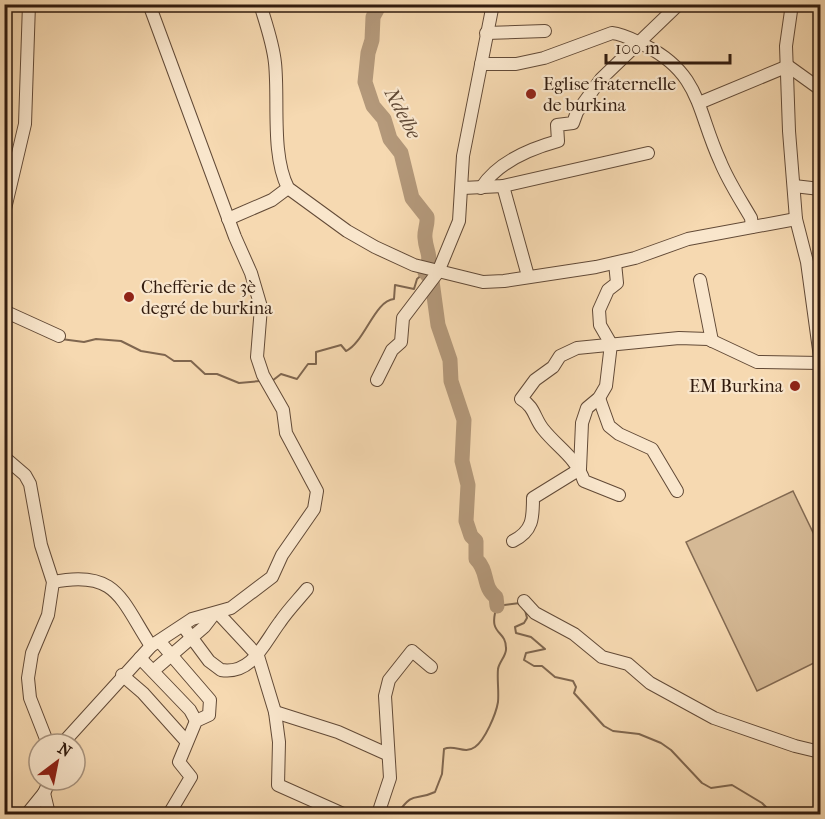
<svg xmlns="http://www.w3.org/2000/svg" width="825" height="819" viewBox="0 0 825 819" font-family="'IM FELL French Canon',serif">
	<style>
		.green { fill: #d5b995; stroke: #836a52; stroke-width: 1.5 }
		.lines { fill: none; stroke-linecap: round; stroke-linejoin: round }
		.stream { stroke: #7f664f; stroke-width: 2 }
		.river { stroke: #b3987a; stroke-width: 15 }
		.minor-casing { stroke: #624a37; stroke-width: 14 }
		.minor { stroke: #f9e6cc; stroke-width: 12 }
		.poi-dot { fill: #8f2418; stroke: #f9e6cc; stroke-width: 2 }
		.labels { text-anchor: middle; stroke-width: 4.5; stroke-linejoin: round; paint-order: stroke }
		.poi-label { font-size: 18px; fill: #311b0e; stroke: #f9e6cc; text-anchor: start }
		.water-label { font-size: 20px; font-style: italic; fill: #5e4734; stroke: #f9e6cc }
	</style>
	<rect width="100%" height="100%" fill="#f6d9b1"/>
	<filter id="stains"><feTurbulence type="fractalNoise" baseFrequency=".00333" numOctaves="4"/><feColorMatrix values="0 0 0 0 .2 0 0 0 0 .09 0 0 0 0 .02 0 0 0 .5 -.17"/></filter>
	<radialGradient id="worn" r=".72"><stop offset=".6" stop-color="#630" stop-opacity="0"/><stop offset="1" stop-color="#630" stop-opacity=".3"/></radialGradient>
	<polygon class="green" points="793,491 820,547 820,660 757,691 686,542"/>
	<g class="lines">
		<g class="stream">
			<polyline points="61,339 84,342 96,339 121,341 141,351 165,355 174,361 191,361 205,374 217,374 239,383 260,381"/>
			<path d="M272,381L281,374L297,379L308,364H316V352L341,345L346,351C364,343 375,300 394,299L395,285L414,289L417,279L425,272"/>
			<polyline points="525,610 527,618 524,623 515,627 516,633 531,637 545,649 526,653 524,660 534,666 542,666 555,677 573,681 576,687 574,693 604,726 613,731 639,734 661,743 671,750 702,783 711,788 732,785 762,803 773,814"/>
			<path d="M397,814C415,789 414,802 435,792L442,774L444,749C455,744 464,755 475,747C485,740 496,714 498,702C499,691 497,680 498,669C499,662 507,655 506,648C506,629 487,636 497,606L520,603"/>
		</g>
		<path class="river" d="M380,4L373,17L372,40L368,53L365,82L373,106L384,119L390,139L401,153L412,198L427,217C428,224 424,231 425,238C426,253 433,254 425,272L432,281L438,325L450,360L451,381L464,420L462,461L468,485L466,521L471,536L476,541V559C489,571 482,587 496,597L497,606"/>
		<defs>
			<g id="minor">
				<path d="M260,4C266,24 273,43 275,63C279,101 271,154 288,188L347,231L375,247L414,265L483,282L504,281L596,267L635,258L688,239L796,219"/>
				<polyline points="792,4 786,46 789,131 796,219 807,262 820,357"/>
				<polyline points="486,33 545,31"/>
				<path d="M481,64H516L544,58L612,33C624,34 635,41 646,46C701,74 697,111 720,161C728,181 740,199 751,218L752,227"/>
				<polyline points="699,103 788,66 820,89"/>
				<polyline points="503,186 528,276"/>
				<polyline points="794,186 820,189"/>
				<polyline points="463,188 503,186 648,153"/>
				<path d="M481,188C497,163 529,149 558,141L557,125L573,123L577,112L601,79L679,4"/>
				<polyline points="4,213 25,124 29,4"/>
				<polyline points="228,219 272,200 288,188"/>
				<polyline points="700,280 712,341"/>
				<polyline points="4,311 59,336"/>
				<polyline points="377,380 392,350 401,342 403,318 438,272 459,221 463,156 493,4"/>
				<polyline points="599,398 609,426 619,434 652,449 677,491"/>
				<polyline points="4,457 25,475 30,484 41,545 53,582 48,615 32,653 28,678 30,698 48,744"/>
				<path d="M619,495L584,481C576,457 558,448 543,429C534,418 535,407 521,399L535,380L553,367L560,356L577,348L679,338L708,339L757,362L820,363"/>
				<path d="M513,541C533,531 533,518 533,498L580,469L582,423L587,408L599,398L606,386L611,344L600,325L599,310L608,290L617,283L615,263"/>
				<path d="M53,582C117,569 121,600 151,646"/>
				<polyline points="524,601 535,613 574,634 602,657 628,664 650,683 714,718 795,746 820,752"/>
				<polyline points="218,613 258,656 275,712 279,742 278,785 343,814"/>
				<path d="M183,626L209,661L221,670C252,675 264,643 280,622C288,610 298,600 307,589"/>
				<polyline points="160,642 210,700 209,715 196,721 179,762 191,777 169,814"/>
				<polyline points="140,658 190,710 196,721"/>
				<polyline points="153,671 204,627 214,614"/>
				<polyline points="122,675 143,693 186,741"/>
				<polyline points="275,712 338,732 387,754"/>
				<polyline points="62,744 151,646 192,619 231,608 272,577 282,555 314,509 317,491 286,433 283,410 263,375 257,357 261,307 251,273 235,237 149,4"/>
				<polyline points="44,793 49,814"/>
				<polyline points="27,814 44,793 50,780"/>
				<polyline points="378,814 390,778 385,696 389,680 412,651 431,667"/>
			</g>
		</defs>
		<use href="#minor" class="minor-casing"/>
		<use href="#minor" class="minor"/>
	</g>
	<g class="poi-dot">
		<circle cx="531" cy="94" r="6"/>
		<circle cx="129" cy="297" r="6"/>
		<circle cx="795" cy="386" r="6"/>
	</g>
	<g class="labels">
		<g class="poi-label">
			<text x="543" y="90">Eglise fraternelle<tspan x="543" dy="21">de burkina</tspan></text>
			<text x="141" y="293">Chefferie de 3è<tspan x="141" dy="21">degré de burkina</tspan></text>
			<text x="783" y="392" text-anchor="end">EM Burkina</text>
		</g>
		<g class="water-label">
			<text transform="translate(403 113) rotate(62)" y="7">Ndelbe</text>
		</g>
	</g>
	<rect width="825" height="819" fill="none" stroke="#f6d9b1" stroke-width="24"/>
	<rect x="6" y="6" width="813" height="807" fill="none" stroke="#311b0e" stroke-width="3"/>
	<rect x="12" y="12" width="801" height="795" fill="none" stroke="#311b0e" stroke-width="1.5"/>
	<g transform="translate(57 762) rotate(32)"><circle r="28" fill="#f9e6cc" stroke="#a99580" stroke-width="1.5"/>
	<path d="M0-4.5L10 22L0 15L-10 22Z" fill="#8f2418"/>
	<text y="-9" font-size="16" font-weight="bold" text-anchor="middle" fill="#311b0e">N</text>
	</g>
	<path d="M606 54v9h124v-9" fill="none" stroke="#311b0e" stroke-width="3"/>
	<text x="615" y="54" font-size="18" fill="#311b0e" stroke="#f9e6cc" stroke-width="4.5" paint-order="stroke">100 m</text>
	<rect width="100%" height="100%" filter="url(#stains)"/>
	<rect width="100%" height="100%" fill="url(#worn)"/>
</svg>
